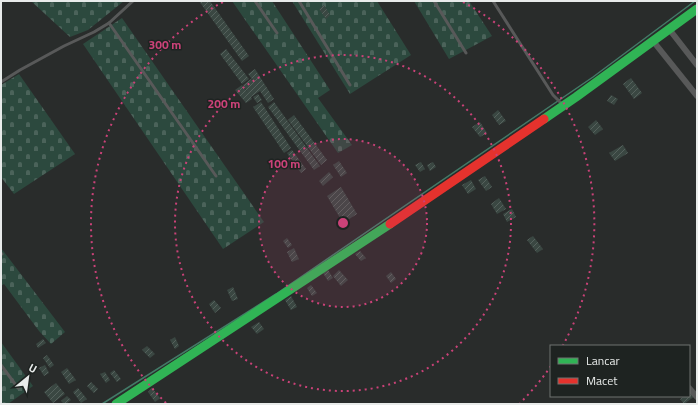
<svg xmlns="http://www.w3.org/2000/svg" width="698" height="405" viewBox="0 0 698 405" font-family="'Titillium Web',sans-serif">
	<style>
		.cemetery { fill: url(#cemetery-stones) }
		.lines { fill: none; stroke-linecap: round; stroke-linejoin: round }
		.stream { stroke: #437a67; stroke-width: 1.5 }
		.building { fill: url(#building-hatch) }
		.lane { stroke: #585959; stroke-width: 3 }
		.street { stroke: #585959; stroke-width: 6 }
		.fast { stroke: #30b455; stroke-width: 9 }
		.jam { stroke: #e5322d; stroke-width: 9 }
		.ring { fill: none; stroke: #ca4278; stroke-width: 2; stroke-dasharray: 2 4 }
		.centre { fill: #ca4278; stroke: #1e2321; stroke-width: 2 }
		.ring-label { font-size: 12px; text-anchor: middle; font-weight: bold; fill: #ca4278; stroke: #1e2321; stroke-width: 3; stroke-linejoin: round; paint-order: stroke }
	</style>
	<defs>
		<pattern id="cemetery-stones" width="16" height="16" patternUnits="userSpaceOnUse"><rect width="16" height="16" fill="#2c493e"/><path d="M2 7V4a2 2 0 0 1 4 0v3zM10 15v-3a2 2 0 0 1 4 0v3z" fill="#4b635a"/></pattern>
		<pattern id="building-hatch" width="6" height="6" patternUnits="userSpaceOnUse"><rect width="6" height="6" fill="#3a4742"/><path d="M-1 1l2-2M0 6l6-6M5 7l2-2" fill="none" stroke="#56625d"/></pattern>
	</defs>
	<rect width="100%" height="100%" fill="#292c2b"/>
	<g class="cemetery">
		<polygon points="31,1 124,1 88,30 70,37"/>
		<polygon points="232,1 272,1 330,90 318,98 352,145 338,153"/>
		<polygon points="292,1 377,1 411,55 350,94"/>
		<polygon points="414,1 469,1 492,36 449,59"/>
		<polygon points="122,18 264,222 223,249 83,44"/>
		<polygon points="19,74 75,154 14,194 1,177 1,85"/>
		<polygon points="1,248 65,332 51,344 39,331 4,284 1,286"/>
		<polygon points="1,342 33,386 8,404 1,404"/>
	</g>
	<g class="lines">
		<polyline class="stream" points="102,404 276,294 593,77 695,1"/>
	</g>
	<g class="building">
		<polygon points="199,1 210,1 249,56 242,61"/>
		<polygon points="324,5 330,15 326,19 319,9"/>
		<polygon points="226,49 249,79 242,84 220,54"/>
		<polygon points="255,69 274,99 268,103 260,91 251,97 252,99 246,103 235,90 242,85 248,93 243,85 251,79 255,83 248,74"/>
		<polygon points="631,78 642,93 634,99 623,84"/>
		<polygon points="258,94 262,100 257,103 253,97"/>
		<polygon points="611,95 618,99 614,105 607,101"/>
		<polygon points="261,102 291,148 284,153 253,107"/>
		<polygon points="274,102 320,166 314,170 268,107"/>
		<polygon points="498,110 506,121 499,125 492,115"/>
		<polygon points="294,115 327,160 321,165 288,120"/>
		<polygon points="596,120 603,129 595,135 588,127"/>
		<polygon points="480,122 487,133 480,137 472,127"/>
		<polygon points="623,145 628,153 615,161 609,153"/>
		<polygon points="292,150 306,169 301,173 287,153"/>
		<polygon points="339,161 347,173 341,177 333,165"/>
		<polygon points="421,162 425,169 420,172 415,165"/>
		<polygon points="433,162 436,167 430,171 427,165"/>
		<polygon points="329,172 333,177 323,186 319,181"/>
		<polygon points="485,176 492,187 486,191 478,180"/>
		<polygon points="471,180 476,189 468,194 462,185"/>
		<polygon points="341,187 357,214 343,223 327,196"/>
		<polygon points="499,198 506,209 497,214 491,204"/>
		<polygon points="512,209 516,217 507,222 503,214"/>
		<polygon points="533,236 543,249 537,253 527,240"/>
		<polygon points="287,238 292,245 288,248 283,241"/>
		<polygon points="294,248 299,259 292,262 287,252"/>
		<polygon points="360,251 366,258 361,261 355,254"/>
		<polygon points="328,270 333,278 328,281 323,273"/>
		<polygon points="339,270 348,280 341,286 333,276"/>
		<polygon points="391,272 396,279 391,283 386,276"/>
		<polygon points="311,285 317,293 312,296 307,288"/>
		<polygon points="233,287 238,299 232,301 227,290"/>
		<polygon points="291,296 297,307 291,310 285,300"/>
		<polygon points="214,300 221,308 215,313 209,304"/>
		<polygon points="259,322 264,329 257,334 251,327"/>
		<polygon points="175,337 179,346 175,349 170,340"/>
		<polygon points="43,339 46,343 38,348 36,344"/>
		<polygon points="147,346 155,354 150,358 142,350"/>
		<polygon points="47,355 54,365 50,368 43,358"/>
		<polygon points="45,365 49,373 44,376 39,368"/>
		<polygon points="67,368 76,380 69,384 61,372"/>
		<polygon points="114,370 121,379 117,382 110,373"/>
		<polygon points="105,372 110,380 106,383 100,374"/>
		<polygon points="91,382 98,389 94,393 87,386"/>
		<polygon points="56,383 65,394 53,403 44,392"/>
		<polygon points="78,388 87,399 81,403 73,392"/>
		<polygon points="152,388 160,398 155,402 148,392"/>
		<polygon points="692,391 695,396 684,404 680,399 685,396 689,396 689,394"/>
		<polygon points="67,396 71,400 66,404 64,404 61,401"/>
	</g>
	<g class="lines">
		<g class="lane">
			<polyline points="255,1 277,33"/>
			<polyline points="299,1 350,85"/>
			<polyline points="434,1 466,53"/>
			<polyline points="493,1 553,95 562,104"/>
			<polyline points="109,23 216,176"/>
			<polyline points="1,82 20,70 64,46 94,32 109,23 133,1"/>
			<polyline points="1,253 2,254"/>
			<polyline points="1,365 18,388"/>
		</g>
		<g class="street">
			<polyline points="669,29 697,65"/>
			<polyline points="653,41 697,96"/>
			<polyline points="689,388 697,397"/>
		</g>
		<g class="fast">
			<polyline points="544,119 576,97 697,9"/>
			<polyline points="116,404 390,224"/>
		</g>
		<polyline class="jam" points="390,224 544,119"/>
	</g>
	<circle cx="343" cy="223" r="84" fill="#ca4278" fill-opacity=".12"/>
	<g class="ring">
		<circle cx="343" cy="223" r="84"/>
		<circle cx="343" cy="223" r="168"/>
		<path d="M551 366A252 252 0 0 1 520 403M166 403A252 252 0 0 1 223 2M463 2A252 252 0 0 1 563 345"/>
	</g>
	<circle cx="343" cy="223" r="6" class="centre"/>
	<g class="ring-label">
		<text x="165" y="49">300 m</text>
		<text x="224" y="108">200 m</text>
		<text x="284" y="168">100 m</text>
	</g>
	<rect width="698" height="405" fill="none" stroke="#e8ebea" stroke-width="4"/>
	<rect x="550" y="345" width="140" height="52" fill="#1e2321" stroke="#6f7371"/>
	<rect x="558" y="358" width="20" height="6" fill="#30b455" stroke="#6f7371"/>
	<text x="586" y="365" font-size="12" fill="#e8ebea">Lancar</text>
	<rect x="558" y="378" width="20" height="6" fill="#e5322d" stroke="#6f7371"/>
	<text x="586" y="385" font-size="12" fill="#e8ebea">Macet</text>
	<g transform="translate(28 377) rotate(29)" stroke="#1e2321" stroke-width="3" paint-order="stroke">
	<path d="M0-3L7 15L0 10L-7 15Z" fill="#e8ebea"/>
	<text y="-6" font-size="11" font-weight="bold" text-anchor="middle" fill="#e8ebea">U</text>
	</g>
</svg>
